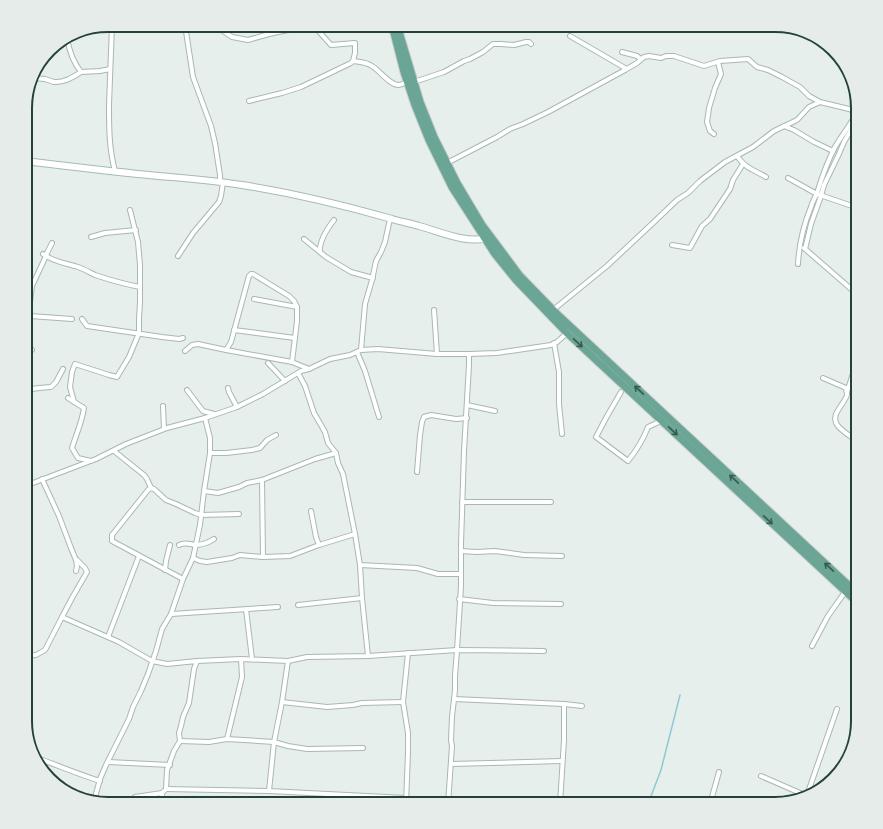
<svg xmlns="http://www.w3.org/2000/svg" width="883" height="829" viewBox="0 0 883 829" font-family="'IBM Plex Sans',sans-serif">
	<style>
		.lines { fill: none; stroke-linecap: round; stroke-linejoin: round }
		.stream { stroke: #8ec9d4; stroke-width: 1.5 }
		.street-casing { stroke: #a8b8b2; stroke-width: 6 }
		.secondary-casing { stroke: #a4bbb3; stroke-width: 8 }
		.primary-casing { stroke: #c2cac8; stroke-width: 9 }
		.street { stroke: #fff; stroke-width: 4 }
		.secondary { stroke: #fff; stroke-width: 6 }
		.primary { stroke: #6aa596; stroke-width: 7 }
		.oneway { stroke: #365b51 }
		.rim { fill: none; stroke: #24423a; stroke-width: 2 }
	</style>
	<rect width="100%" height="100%" fill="#e6efeb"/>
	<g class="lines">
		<polyline class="stream" points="648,804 661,770 680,695"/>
		<defs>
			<g id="street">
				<path d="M112,25C111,52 110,78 109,105C109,127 109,149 115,171"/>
				<polyline points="185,25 193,77 211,126 215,143 220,175 220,182"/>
				<polyline points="214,25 232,37 248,40 269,34 288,30 304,28 315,25"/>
				<path d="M314,26L331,45L355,43V53L353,61C359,62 366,62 372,66C379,70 390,85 398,85C401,85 404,83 407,82"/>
				<path d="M67,38C69,50 73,62 81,72L100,71L110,69"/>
				<polyline points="622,52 637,56 641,59"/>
				<polyline points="625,70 637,63 644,57 649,56 661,58 666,56 674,56 704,66 720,61 748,59 757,67 768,70 782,77 800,87 809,96 820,102 849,109 858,113"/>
				<path d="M32,78C36,79 40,78 45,79C48,80 51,81 54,82C64,83 73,77 81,72"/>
				<polyline points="414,82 444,72 464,61 470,59 483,52 493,44 501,44 514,45 526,42 529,42 531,44"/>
				<polyline points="249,101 282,93 301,87 351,63 353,61"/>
				<polyline points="784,126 794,130 814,142 833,151"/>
				<polyline points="714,134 710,131 707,122 709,108 715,88 721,74 718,62"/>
				<path d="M737,156C747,170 753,169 766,177"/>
				<polyline points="447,163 497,137 510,129 523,124 548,112 625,70 625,68 570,36"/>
				<polyline points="788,178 817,194 858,208"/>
				<polyline points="91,237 105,233 136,230"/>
				<polyline points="304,239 326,257 351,272 373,278"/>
				<polyline points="672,245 690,248 702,226 710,219 730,189 733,180 743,164"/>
				<polyline points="804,248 858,295"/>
				<polyline points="805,249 811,224 821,196 824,185 838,156 844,142 855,123 858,123"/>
				<path d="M320,252C319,241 327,229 334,220"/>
				<path d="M43,254C53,262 66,263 78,267C84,269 89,272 95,275C110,280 124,284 140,287"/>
				<polyline points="178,256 193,233 219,202 221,196 223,182"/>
				<path d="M798,264C799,245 804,224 811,207C812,202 815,198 817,193C822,177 827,162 835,147C842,135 851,124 858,111"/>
				<polyline points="254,299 297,307"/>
				<polyline points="434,310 437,354"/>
				<polyline points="553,310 607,266 654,222 677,200 688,193 700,181 725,162 753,147 774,131 797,120 809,107 820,102"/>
				<polyline points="30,316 72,319"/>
				<polyline points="25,317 30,316 30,302 32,286 46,256 47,253 52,243"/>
				<polyline points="82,319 87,326 162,337 179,339 183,338"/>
				<polyline points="234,330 295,338"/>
				<polyline points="554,343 559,372 559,404 562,434"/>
				<polyline points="226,350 231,342 249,276 251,274 253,274 289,296 294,301 297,307 297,321 292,362"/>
				<polyline points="361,350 365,304 372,280 376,261 381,252 385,242 390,219"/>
				<polyline points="185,351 192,345 198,344 226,350 292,362 309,369"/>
				<polyline points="357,352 365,371 379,417"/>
				<polyline points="25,354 32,350"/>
				<polyline points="268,363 285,381"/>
				<path d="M823,378L846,388C846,391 847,392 847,395C844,405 829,415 838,426C843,432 852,437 858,442"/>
				<polyline points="228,388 229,392 237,407"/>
				<polyline points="25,390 39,388 51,387 56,382 63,369"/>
				<polyline points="187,390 203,411 214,414"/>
				<path d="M621,392L606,418L596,437L628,461C636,451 643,440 648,427L661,421"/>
				<polyline points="847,392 858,358"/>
				<path d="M68,398L84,408C82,422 76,435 72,448L78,458L91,461"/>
				<polyline points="74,402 70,387 72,372 75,364 109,375 117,377 129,357 139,333 139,319 140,302 140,265 138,242 130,210"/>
				<polyline points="467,405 495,411"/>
				<polyline points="163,406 164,429"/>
				<polyline points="114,451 144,475 147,479 151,488"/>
				<polyline points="210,453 226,453 252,450 260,448 267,440 276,435"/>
				<polyline points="336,453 338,463 343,474 355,534 360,565 362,598 368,656"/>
				<polyline points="417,472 420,435 422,422 424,417 431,415 456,419 467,418"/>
				<polyline points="42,479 59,516 71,548 76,560 77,566 76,571"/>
				<polyline points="262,480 263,557"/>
				<polyline points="25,486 96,459 126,444 167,428 205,418 237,407 263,394 301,371 309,369 330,359 350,355 361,350 378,349 437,354 469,354 497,353 551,345 557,342 567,333"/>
				<polyline points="204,491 210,453 210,438 205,418"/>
				<polyline points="462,502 551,502"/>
				<polyline points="311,511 316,537 319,545"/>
				<path d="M179,545C185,542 189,544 195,545C203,545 208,543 214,539"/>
				<polyline points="461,551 477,552 495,551 524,555 562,556"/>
				<polyline points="193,558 200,561 207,562 232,558 240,555 263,557 290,556 319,545 355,534"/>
				<polyline points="360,565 417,568 438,574 461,574"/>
				<polyline points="165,570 166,561 170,545"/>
				<polyline points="183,579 112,541 112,535 148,490 151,488 154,489 166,500 176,504 195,513 201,515 239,514"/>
				<polyline points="459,599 493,603 561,604"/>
				<polyline points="298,605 362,598"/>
				<polyline points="246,609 252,659"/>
				<polyline points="171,614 278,607"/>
				<polyline points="62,617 72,598 87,572 85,568 77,560"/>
				<polyline points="108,637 139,556"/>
				<polyline points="812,646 828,616 845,592"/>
				<polyline points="25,656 36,655 45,650 62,617 119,642 152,661 167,664 197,661 194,669 189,703 183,717 181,726 179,733 180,741 174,751 167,770 166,789 162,793 161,804"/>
				<polyline points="197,661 241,659 288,661 307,657 368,656 457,650 544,651"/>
				<polyline points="454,699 564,704 582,706"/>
				<polyline points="282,702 327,707 353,705 362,703 403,702"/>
				<polyline points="227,739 242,677 241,659"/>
				<polyline points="180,741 209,742 227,739 274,742 288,746 307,749 363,748"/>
				<path d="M34,757C57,765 78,774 100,781"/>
				<polyline points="108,762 170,765"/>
				<polyline points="451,764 562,761"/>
				<polyline points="761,776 807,796"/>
				<polyline points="166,789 269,791 406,798"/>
				<polyline points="269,791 274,742 282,702 288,661"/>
				<polyline points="135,797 162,793"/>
				<polyline points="806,798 837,709"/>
				<polyline points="94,801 100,779 106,765 129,719 133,707 141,691 148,674 156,651 162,629 171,614 183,579 193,558 200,525 204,491 218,493 239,487 247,483 262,480 315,459 336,453 328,443 325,432 314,413 305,386 298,373"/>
				<polyline points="406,804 408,752 408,733 403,702 408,653"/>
				<polyline points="448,804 452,746 451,740 452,717 455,690 455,676 457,650 461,586 461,544 464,451 469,365 469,354"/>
				<polyline points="560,804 564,740 564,704"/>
				<polyline points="710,804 719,772"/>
			</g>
			<path id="secondary" d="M25,161C66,166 107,171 149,175C180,178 211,180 242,185C293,193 343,205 392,219C401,222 410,223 419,226C441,232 466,244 489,238"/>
			<g id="primary">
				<polyline points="392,25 404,72 415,105 429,140 452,187 495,254 516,280 567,333 858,603"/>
				<polyline points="397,25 420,102 434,137 457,183 482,225 520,276 557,314 858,594"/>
			</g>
		</defs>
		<use href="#street" class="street-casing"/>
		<use href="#secondary" class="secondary-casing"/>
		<use href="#primary" class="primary-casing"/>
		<use href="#street" class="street"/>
		<use href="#secondary" class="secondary"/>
		<use href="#primary" class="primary"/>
	</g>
	<defs><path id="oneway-shaft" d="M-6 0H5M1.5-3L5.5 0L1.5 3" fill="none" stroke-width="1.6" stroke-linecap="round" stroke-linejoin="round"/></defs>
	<g class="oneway">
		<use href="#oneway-shaft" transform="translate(578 343) rotate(43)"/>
		<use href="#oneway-shaft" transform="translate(639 390) rotate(-137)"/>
		<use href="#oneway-shaft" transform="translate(673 431) rotate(43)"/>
		<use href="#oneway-shaft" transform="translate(734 479) rotate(-137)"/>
		<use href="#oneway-shaft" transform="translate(768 520) rotate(43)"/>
		<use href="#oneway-shaft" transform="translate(829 567) rotate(-137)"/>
	</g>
	<path d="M0 0H883V829H0ZM108 32H775A76 76 0 0 1 851 108V721A76 76 0 0 1 775 797H108A76 76 0 0 1 32 721V108A76 76 0 0 1 108 32Z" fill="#e6ecea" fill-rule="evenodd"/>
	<path class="rim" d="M108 32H775A76 76 0 0 1 851 108V721A76 76 0 0 1 775 797H108A76 76 0 0 1 32 721V108A76 76 0 0 1 108 32Z"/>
</svg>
